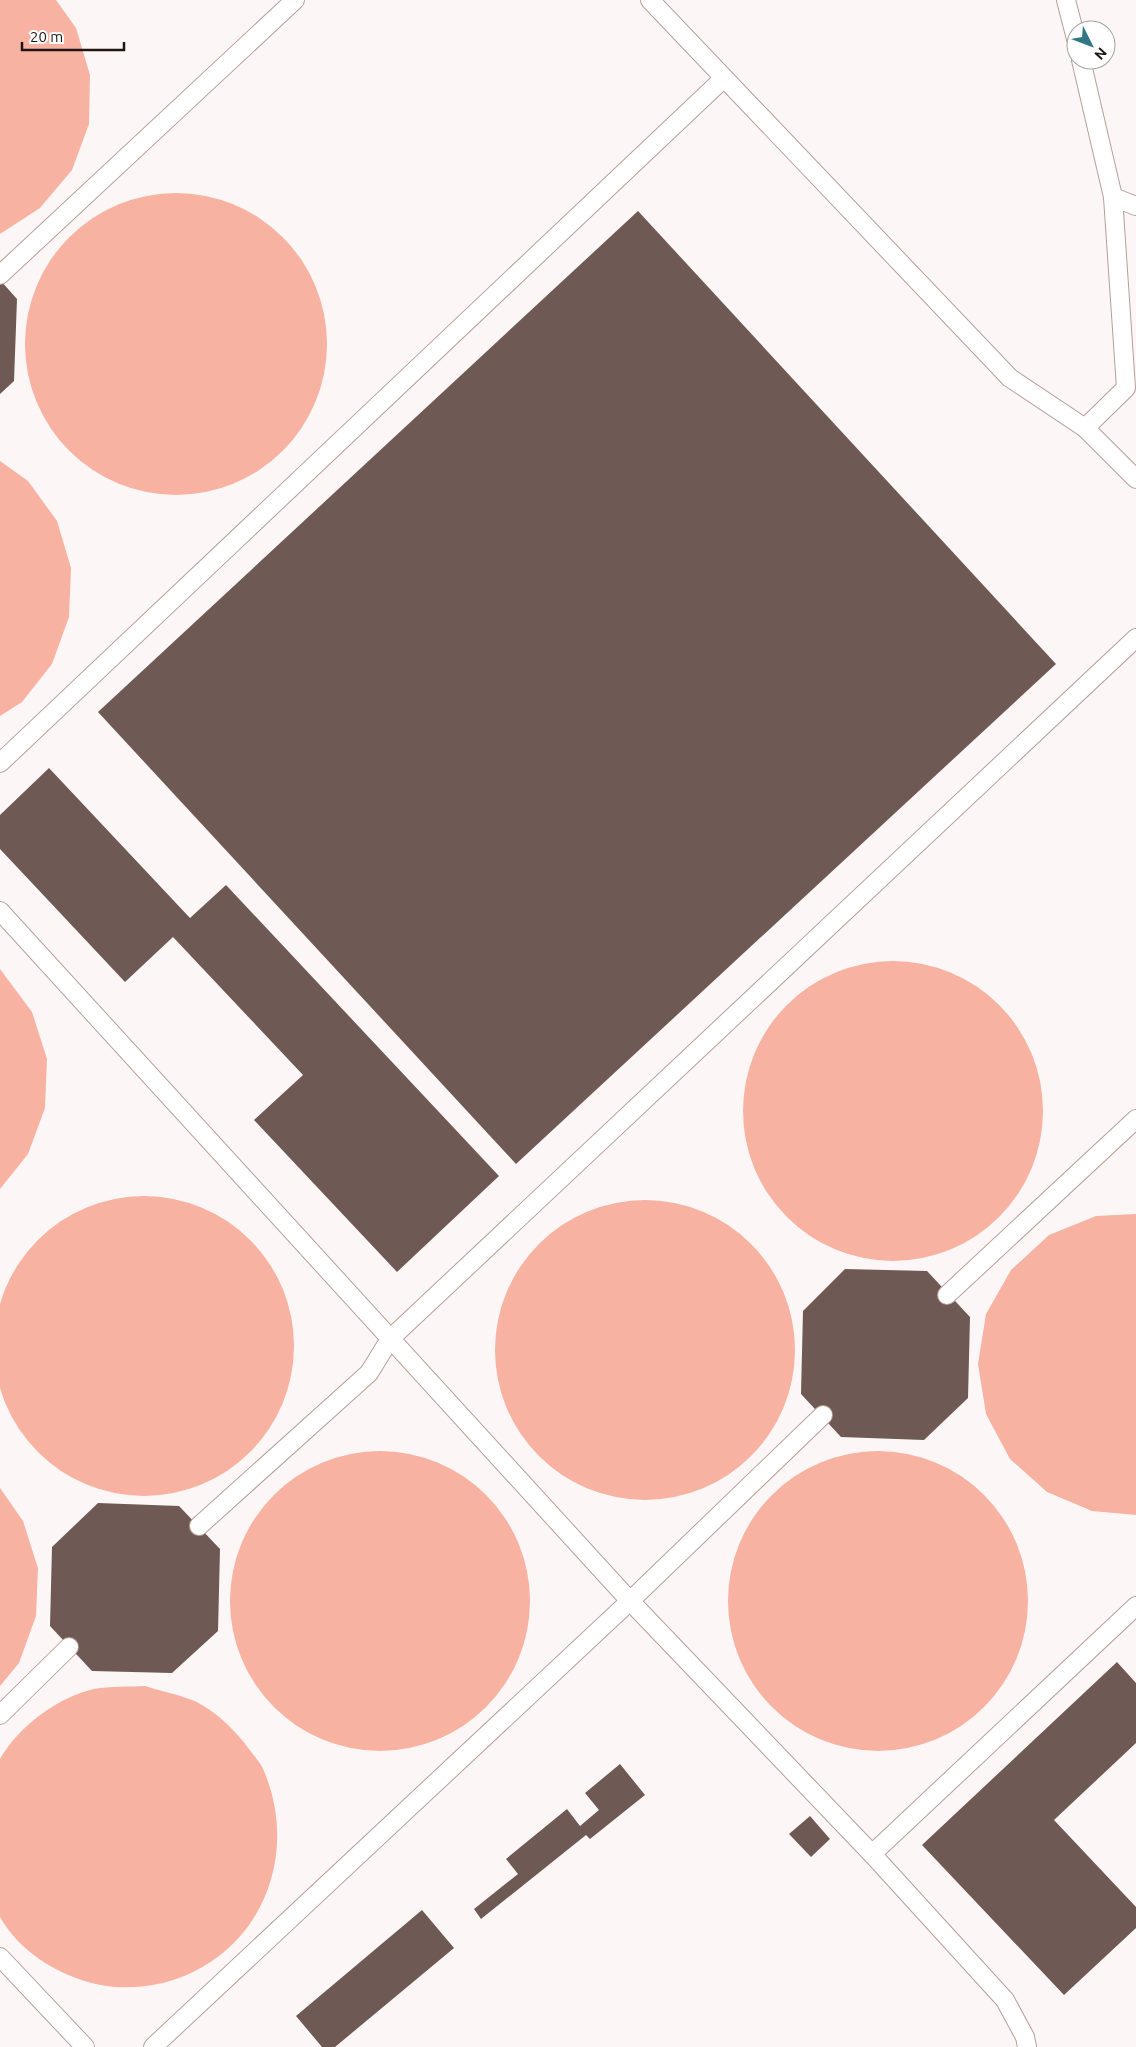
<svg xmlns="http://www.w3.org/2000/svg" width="1136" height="2047" viewBox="0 0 1136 2047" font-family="Ubuntu,sans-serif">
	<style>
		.water { fill: #f8b2a2 }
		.building { fill: #6e5954 }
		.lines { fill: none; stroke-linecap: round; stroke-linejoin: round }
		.service-casing { stroke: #b79f99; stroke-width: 20 }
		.service { stroke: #fff; stroke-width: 18 }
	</style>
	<rect width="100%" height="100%" fill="#fcf7f6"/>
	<g class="water">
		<polygon points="0,0 56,0 76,28 90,75 89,124 72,170 40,208 0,234"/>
		<circle cx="176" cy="344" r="151"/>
		<polygon points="0,461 28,481 57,521 71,568 69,617 52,664 22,702 0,716"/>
		<circle cx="893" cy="1111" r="150"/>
		<polygon points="0,969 32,1012 47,1059 45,1108 28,1154 0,1189"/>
		<circle cx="144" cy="1346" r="150"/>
		<circle cx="645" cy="1350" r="150"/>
		<polygon points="1136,1214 1136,1515 1092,1511 1047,1492 1010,1459 986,1414 978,1364 986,1314 1011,1270 1049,1235 1096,1216"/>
		<circle cx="878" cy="1601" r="150"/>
		<circle cx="380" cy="1601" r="150"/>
		<polygon points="0,1488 23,1521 38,1568 36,1616 19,1663 0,1686"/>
		<path d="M145,1686C160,1691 177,1694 192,1700C214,1709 236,1731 249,1749C254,1756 261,1763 264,1771C301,1859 258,1959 163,1983C132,1990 101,1989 71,1976C42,1964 16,1945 0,1917V1759C18,1727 58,1697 94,1689C110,1686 129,1687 145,1686Z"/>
	</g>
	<g class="building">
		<polygon points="638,211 1056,664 516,1164 98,712"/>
		<polygon points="0,280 17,299 14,381 0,394"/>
		<polygon points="49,768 190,918 226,885 499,1176 397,1272 254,1120 303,1075 173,937 125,982 0,849 0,815"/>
		<polygon points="845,1269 927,1271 970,1317 968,1398 924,1440 841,1437 801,1394 803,1311"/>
		<polygon points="98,1503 179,1506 220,1549 218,1631 172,1673 92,1671 50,1626 52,1547"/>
		<polygon points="1117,1662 1136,1683 1136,1743 1054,1820 1136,1907 1136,1928 1064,1995 922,1845"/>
		<polygon points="620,1764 645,1795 590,1839 586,1835 481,1919 474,1909 518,1874 506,1859 567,1809 580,1826 599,1810 585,1793"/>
		<polygon points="810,1816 830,1839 811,1857 789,1834"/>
		<polygon points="422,1910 454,1948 335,2047 322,2047 296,2016"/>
	</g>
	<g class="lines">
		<defs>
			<g id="service">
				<polyline points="650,0 1010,378 1085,428"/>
				<polyline points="1066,0 1076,39"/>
				<polyline points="1081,60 1113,197 1126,388 1085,428 1136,479"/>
				<polyline points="1113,197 1136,206"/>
				<polyline points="0,275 295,0"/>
				<polyline points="0,763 724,78"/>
				<polyline points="0,911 630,1601 872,1854 1005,2000 1025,2037 1027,2047"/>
				<polyline points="947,1295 1136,1119"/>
				<polyline points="199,1526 369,1373 390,1339 1136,638"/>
				<polyline points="0,1715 69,1647"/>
				<polyline points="872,1854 1136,1606"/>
				<polyline points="0,1957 85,2047"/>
				<polyline points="153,2047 630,1601 823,1415"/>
			</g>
		</defs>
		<use href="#service" class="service-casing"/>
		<use href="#service" class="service"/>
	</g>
	<g transform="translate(1091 45) rotate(132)"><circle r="24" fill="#ffffff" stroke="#a5a2a1"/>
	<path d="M0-4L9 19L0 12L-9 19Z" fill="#327786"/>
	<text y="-8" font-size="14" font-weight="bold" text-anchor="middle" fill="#1f1614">N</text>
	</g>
	<path d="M22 42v8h102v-8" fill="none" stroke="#1f1614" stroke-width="2.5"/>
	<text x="30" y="42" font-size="15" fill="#1f1614" stroke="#ffffff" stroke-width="4" paint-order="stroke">20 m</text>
</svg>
